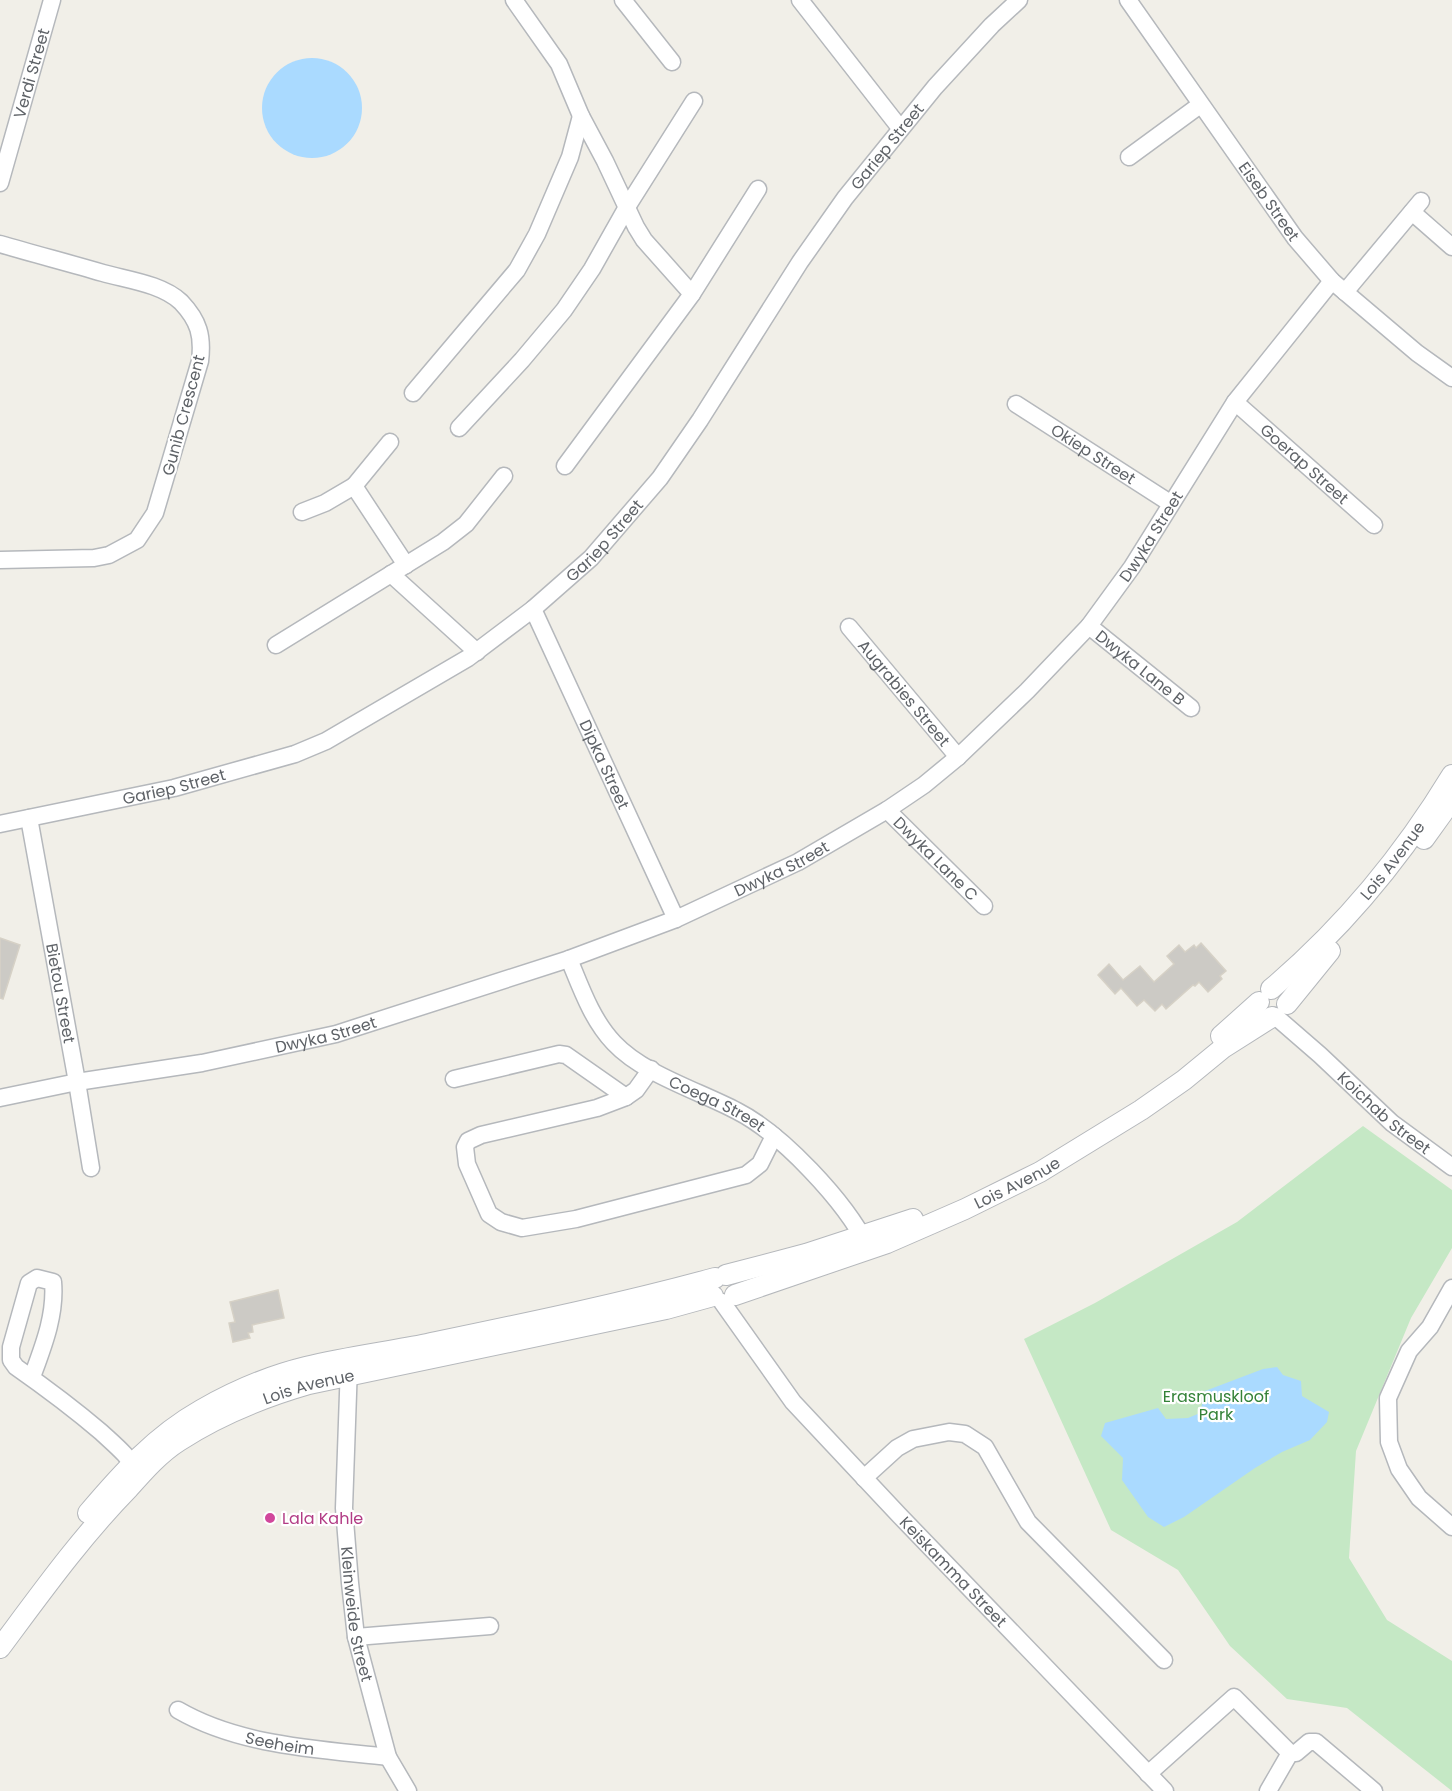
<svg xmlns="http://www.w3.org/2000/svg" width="1452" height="1791" viewBox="0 0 1452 1791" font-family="Poppins,sans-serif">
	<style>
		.green { fill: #c5e8c5 }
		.water { fill: #aadaff }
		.building { fill: #cccac5; stroke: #d6d1c6; stroke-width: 1.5 }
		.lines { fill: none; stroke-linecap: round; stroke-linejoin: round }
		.minor-casing { stroke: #b5b8bc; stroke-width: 19 }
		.tertiary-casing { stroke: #b5b8bc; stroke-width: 22 }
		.minor { stroke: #fff; stroke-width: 16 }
		.tertiary { stroke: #fff; stroke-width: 20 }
		.hotel-dot { fill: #d1479c; stroke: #fff; stroke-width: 2 }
		.labels { text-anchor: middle; stroke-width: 4.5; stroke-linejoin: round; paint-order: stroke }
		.street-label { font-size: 16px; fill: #5f6368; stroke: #fff }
		.park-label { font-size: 16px; fill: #348238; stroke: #fff }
		.hotel-label { font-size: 16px; fill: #b23c85; stroke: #fff; text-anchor: start }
	</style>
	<rect width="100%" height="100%" fill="#f1efe8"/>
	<polygon class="green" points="1363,1126 1452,1190 1452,1248 1411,1318 1356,1451 1349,1558 1387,1620 1452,1661 1452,1791 1347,1708 1287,1699 1230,1646 1178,1570 1111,1530 1024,1339 1095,1303 1237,1222"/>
	<g class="water">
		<circle cx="312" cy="108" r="50"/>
		<polygon points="1277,1367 1283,1375 1301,1381 1302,1396 1329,1412 1327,1422 1310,1440 1282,1452 1255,1468 1184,1517 1164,1527 1148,1517 1122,1480 1123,1458 1101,1436 1105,1423 1158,1408 1166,1419 1188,1418 1200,1413 1205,1391 1263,1369"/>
	</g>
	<g class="building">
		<polygon points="0,938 20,945 3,999 0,998"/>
		<polygon points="1201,943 1226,971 1220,976 1222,979 1208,992 1199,982 1195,986 1193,985 1166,1009 1162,1004 1155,1011 1144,1000 1137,1006 1121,988 1115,994 1098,975 1109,964 1123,980 1140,966 1154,982 1174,964 1167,956 1179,945 1185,952 1194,945 1196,948"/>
		<polygon points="278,1290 284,1318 252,1325 253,1332 248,1333 250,1338 233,1342 229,1323 235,1322 230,1302"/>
	</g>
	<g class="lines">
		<defs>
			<g id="minor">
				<polyline points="514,0 559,64 581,116 605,161 636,227 644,240 692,294 565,466"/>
				<polyline points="623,0 672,62"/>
				<polyline points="800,0 900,128"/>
				<path id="s1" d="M1128,0L1295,238L1332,281L1417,353L1452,378"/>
				<polyline points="1129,157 1200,105"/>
				<path id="s2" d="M0,183L52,0"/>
				<polyline points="1412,212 1452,247"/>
				<path d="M0,244C34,254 69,263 103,273C128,280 162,284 181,302C199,321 203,336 200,361L155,513L137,540L109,555L94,558L0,560"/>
				<polyline points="1345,292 1421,201"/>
				<polyline points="692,294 758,189"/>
				<polyline points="413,393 517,270 537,234 570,157 581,116"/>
				<path id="s3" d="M1235,402L1374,525"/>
				<path id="s4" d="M1016,404L1170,503"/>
				<polyline points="459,428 522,360 564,310 592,269 627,207 694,101"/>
				<polyline points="390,442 354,486 406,565"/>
				<polyline points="302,512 325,503 354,486"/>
				<polyline points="391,574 477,652"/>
				<path id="s5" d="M533,609L676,919"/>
				<path id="s6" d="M1089,626L1191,708"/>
				<path id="s7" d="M849,627L958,757"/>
				<polyline points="276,645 443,542 466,524 504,476"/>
				<path id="s8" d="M887,810L984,906"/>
				<path id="s9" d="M29,818L77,1082L91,1168"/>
				<path id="s10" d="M0,824L174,788L295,754L326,741L468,658L533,609L591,558L660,478L700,420L800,262L845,198L935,87L992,25L1019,0"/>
				<path id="s11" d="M569,959C581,988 592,1020 614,1043C643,1074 699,1091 737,1111C782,1134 845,1201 868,1247"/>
				<path id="s12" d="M1275,1016L1320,1055L1392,1123L1452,1167"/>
				<polyline points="651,1069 636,1090 626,1097 597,1108 481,1135 468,1141 465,1147 467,1164 489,1214 501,1222 522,1228 576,1219 746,1175 760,1164 774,1136"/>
				<polyline points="454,1079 559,1054 566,1055 626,1097"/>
				<path id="s13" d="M0,1098L77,1082L202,1063L336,1034L569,959L676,919L798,862L887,810L924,785L958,757L1027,691L1089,626L1132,567L1235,402L1332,281"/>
				<polyline points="1452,1288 1430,1327 1409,1351 1388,1398 1389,1442 1399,1469 1419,1498 1452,1527"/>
				<path id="s14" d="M722,1302L793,1402L899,1515L1165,1791"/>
				<path id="s15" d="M349,1365L344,1508L350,1583L356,1637L388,1757L408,1791"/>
				<path d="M32,1377C43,1347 56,1315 53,1282L37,1278L29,1283L11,1347V1360L16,1367C46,1388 74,1409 101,1432C115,1445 129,1456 138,1473"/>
				<polyline points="864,1478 897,1448 913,1439 949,1432 965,1434 985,1447 1028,1522 1164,1660"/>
				<polyline points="356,1637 490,1626"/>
				<path id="s16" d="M178,1710C240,1746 318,1749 388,1757"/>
				<polyline points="1148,1774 1234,1697 1290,1753 1296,1753 1309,1742 1316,1742 1374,1791"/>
				<polyline points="1268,1791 1290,1753"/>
			</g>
			<g id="tertiary">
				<polyline points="1424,839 1452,800"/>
				<path id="s17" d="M1271,989C1342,929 1404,854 1452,775"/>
				<polyline points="1287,1004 1330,951"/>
				<polyline points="1221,1036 1259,1002"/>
				<polyline points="726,1275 806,1254 913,1219"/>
				<path id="s18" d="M735,1295L887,1243L965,1209L1040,1172L1141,1110L1184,1080L1223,1048L1272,1017"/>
				<path d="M88,1513C121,1474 155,1436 201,1410C234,1391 269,1376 306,1367C346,1357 387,1352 427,1344C523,1324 620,1304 715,1278"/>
				<path id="s19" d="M0,1648C41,1593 81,1537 129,1488C144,1471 160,1453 179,1441C219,1415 264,1397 309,1384L666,1309L713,1296"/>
			</g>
		</defs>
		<use href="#minor" class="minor-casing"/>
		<use href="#tertiary" class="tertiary-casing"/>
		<use href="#minor" class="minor"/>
		<use href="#tertiary" class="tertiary"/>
	</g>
	<circle class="hotel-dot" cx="270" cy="1518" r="6"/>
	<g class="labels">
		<g class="street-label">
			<text dy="6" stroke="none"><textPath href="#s2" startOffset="114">Verdi Street</textPath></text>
			<text dy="6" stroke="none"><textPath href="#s10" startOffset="1168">Gariep Street</textPath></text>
			<text dy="6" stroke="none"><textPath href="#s1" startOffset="246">Eiseb Street</textPath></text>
			<text transform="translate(183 415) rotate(-75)" y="6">Gunib Crescent</text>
			<text dy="6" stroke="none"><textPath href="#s4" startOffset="92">Okiep Street</textPath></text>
			<text dy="6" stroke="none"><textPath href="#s3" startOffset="93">Goerap Street</textPath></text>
			<text dy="6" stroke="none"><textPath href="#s13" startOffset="1322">Dwyka Street</textPath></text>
			<text dy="6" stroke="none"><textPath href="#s10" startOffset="682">Gariep Street</textPath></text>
			<text dy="6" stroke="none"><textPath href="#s6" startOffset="66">Dwyka Lane B</textPath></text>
			<text dy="6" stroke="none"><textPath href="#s7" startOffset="86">Augrabies Street</textPath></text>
			<text dy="6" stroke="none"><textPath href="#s5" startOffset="171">Dipka Street</textPath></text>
			<text dy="6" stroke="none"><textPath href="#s10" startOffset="178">Gariep Street</textPath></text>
			<text dy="6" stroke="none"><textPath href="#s8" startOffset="69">Dwyka Lane C</textPath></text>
			<text dy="6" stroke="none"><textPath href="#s17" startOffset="177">Lois Avenue</textPath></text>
			<text dy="6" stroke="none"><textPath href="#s13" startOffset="818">Dwyka Street</textPath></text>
			<text dy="6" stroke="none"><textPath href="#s9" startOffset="178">Bietou Street</textPath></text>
			<text dy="6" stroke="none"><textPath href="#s13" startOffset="332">Dwyka Street</textPath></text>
			<text dy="6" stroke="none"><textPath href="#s11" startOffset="216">Coega Street</textPath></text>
			<text dy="6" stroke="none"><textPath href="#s12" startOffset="146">Koichab Street</textPath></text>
			<text dy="6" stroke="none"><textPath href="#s18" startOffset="304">Lois Avenue</textPath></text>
			<text dy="6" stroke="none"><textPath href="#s19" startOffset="416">Lois Avenue</textPath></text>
			<text dy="6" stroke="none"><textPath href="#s14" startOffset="356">Keiskamma Street</textPath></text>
			<text dy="6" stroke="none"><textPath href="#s15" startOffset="250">Kleinweide Street</textPath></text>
			<text dy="6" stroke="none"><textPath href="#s16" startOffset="108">Seeheim</textPath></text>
		</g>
		<g class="park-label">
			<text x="1216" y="1402">Erasmuskloof<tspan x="1216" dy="18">Park</tspan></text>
		</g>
		<g class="hotel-label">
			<text x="282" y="1524">Lala Kahle</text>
		</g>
	</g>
</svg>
